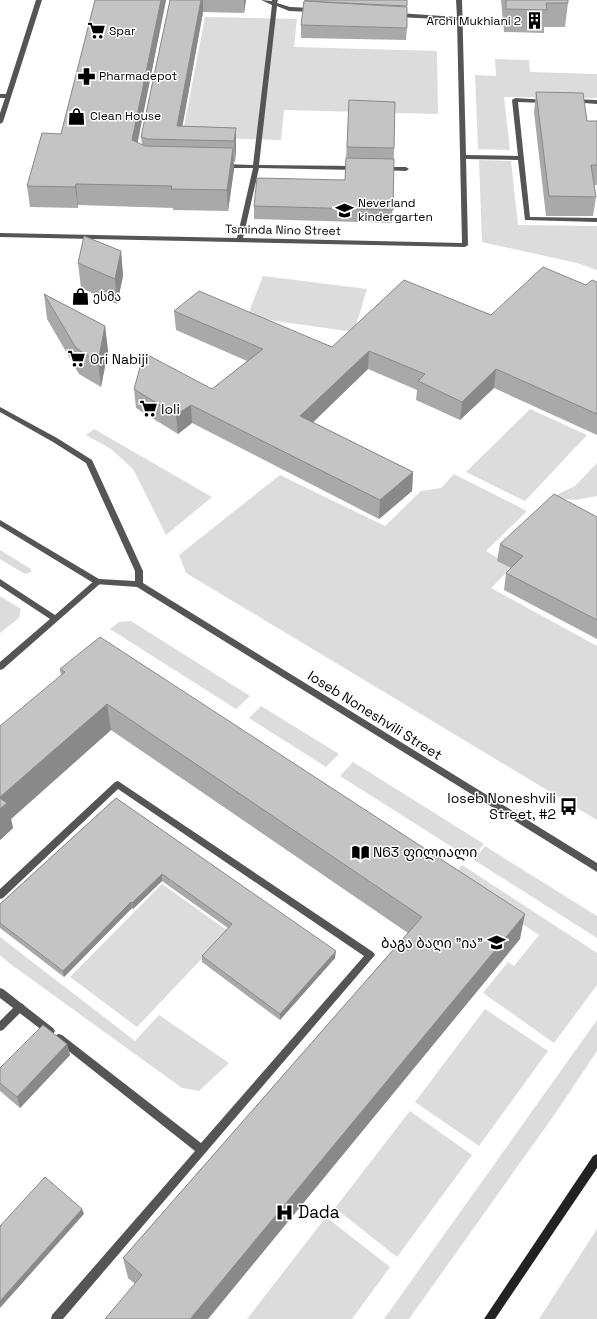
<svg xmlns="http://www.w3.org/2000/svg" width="597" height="1319" viewBox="0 0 597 1319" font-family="'Space Grotesk','Noto Sans Georgian',sans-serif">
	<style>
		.green { fill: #dcdcdc }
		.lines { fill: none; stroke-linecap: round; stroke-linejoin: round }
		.service { fill: #555; fill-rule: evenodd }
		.minor { fill: #555; fill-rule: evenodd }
		.tertiary { fill: #555; fill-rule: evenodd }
		.secondary { fill: #222; fill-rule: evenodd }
		.wall { fill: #a9a9a9 }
		.shaded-wall { fill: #898989 }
		.building { fill: #c4c4c4; stroke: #898989 }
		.labels { text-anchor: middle; stroke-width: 3; stroke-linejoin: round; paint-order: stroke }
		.far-poi-label { font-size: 12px; fill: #000; stroke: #fff; text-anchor: start }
		.far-street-label { font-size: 12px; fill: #000; stroke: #fff }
		.poi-label { font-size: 14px; fill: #000; stroke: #fff; text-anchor: start }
		.street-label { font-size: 14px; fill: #000; stroke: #fff }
		.near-poi-label { font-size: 17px; fill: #000; stroke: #fff; text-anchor: start }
	</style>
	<rect width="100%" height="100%" fill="#fff"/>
	<g class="green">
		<polygon points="205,17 297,19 294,47 437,51 438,114 284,110 281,140 182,137"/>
		<polygon points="495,59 529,60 530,72 597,74 597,98 504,97 510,150 478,149 475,75 496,76"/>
		<polygon points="479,160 511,161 518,225 597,226 597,270 577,263 482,242"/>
		<polygon points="263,276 367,289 354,332 247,317"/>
		<polygon points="530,409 587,435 525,501 466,472"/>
		<polygon points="94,429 212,497 166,535 133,469 111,449 86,435"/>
		<polygon points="597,463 597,496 576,500 550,498 575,486"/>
		<polygon points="454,474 527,511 486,551 512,567 491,588 597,646 597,820 186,573 179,555 280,475 385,526 421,491 441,488"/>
		<polygon points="0,550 31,569 31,572 25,574 0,559"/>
		<polygon points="0,596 21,609 19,618 0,633"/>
		<polygon points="131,621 250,696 236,709 110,629 119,622"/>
		<polygon points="261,706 339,754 326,767 249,718"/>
		<polygon points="353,762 484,844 471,859 340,776"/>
		<polygon points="485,846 597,916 597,938 474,860"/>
		<polygon points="462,865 597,953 597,985 554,1043 483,993 508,962 514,966 539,935 498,908 446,884"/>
		<polygon points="162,884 228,931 137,1027 70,977"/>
		<polygon points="0,937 135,1041 159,1015 229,1063 199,1091 182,1088 9,963 0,955"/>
		<polygon points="485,1009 548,1051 479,1146 415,1102"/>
		<polygon points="597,1020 597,1051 557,1111 409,1319 384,1319"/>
		<polygon points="410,1111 472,1155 397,1257 335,1208"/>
		<polygon points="326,1217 390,1267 352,1319 247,1319"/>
		<polygon points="597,1229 597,1319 539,1319"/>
	</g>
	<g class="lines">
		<g class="service">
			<polygon points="261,0 272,1 272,0 278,0 277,3 290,7 312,8 315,10 312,12 289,11 277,6 259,165 355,166 358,168 355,170 259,168 243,238 462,243 457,20 398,17 395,15 398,13 457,17 456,0 462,0 466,155 518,156 512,100 515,98 548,100 549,101 546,103 518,102 530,217 597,218 597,222 525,220 518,160 466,159 468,245 465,247 0,237 0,233 237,238 253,168 223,168 220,166 223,164 253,165 272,5"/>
			<polygon points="573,99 597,100 597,104 571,102 570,101"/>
			<polygon points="383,167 406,167 409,169 406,171 381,170 381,168"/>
			<polygon points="0,579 55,615 95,580 101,580 102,582 3,669 0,670 0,662 50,619 0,586"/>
			<polygon points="118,781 373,952 375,955 63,1319 51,1319 52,1315 195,1151 56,1041 54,1038 56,1035 59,1034 62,1035 201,1143 364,956 118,789 3,898 0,899 0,889 115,782"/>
			<polygon points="0,988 3,989 53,1028 55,1031 53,1034 50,1035 47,1034 0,998"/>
		</g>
		<polygon class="minor" points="20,1003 23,1004 25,1007 23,1010 3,1030 0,1031 0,1021 17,1004"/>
		<g class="tertiary">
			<polygon points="36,0 42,0 3,122 0,124 0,113 5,98 0,98 0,94 6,94"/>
			<polygon points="0,407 57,438 92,460 143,571 143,583 597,863 597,872 137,587 95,584 0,526 0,520 99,579 135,581 135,571 86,463 53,442 0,412"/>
		</g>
		<polygon class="secondary" points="597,1154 597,1168 495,1319 484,1319 593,1156"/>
	</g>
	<g class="wall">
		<polygon points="95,0 166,0 137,142 142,145 141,137 170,0 246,0 244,13 203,12 182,126 236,128 236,149 235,162 233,162 234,169 228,211 173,210 173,208 78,205 78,208 30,207 27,186 61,134"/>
		<polygon points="501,0 568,0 568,3 565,27 544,27 544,33 504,32"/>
		<polygon points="301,25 407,28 406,40 301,38"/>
		<polygon points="536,92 587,121 597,121 597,185 594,185 596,197 593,216 546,216 534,112"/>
		<polygon points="349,100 394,148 392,223 254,219 254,206 345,180"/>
		<polygon points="121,251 123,276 117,304 81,288 78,263"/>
		<polygon points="597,282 597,435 494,388 460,420 416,400 417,390 368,369 313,422 413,472 412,491 379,519 192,423 178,434 136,408 134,389 212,389 247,361 176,330 174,311 332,347 491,315"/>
		<polygon points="44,294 105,326 108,351 101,387 79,374 47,319"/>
		<polygon points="597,517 597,639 504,590 506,573 511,568 497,561 500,544"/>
		<polygon points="60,669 520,939 208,1319 105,1319 135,1284 128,1278 123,1258 408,933 111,730 11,819 13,828 0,840 61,675"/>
		<polygon points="116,798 335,958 280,1020 202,962 202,956 228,928 162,881 133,909 132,908 64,977 0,928 0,904"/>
		<polygon points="67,1044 70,1055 20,1108 0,1091 0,1068"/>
	</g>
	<g class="shaded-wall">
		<polygon points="161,0 166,0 134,161 132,140"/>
		<polygon points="201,0 203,0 203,12 180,140 177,126"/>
		<polygon points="244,0 246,0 244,13"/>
		<polygon points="236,128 236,149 235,162 234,141"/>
		<polygon points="233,148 234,169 228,211 227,190"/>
		<polygon points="76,184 78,205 78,208 75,187"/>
		<polygon points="121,251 123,276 117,304 115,279"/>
		<polygon points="105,326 108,351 101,387 98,362"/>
		<polygon points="369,351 368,369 300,435 300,416"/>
		<polygon points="496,369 494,388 460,420 462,402"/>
		<polygon points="191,405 192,423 178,434 176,415"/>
		<polygon points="413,472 412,491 379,519 380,500"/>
		<polygon points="107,704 111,730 11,819 13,828 0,840 0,797"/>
		<polygon points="162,874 162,881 133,909 132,903"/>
		<polygon points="131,902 132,908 64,977 63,971"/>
		<polygon points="525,914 520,939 208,1319 191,1319 191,1318"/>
		<polygon points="336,951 335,958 280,1020 280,1014"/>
		<polygon points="67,1044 70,1055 20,1108 17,1097"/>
		<polygon points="82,1209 84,1214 0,1308 0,1301"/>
	</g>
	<g class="building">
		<polygon points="95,0 161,0 132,140 145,146 233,148 227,190 171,189 172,186 76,184 75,187 27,186 42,133 61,134"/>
		<polygon points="170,0 201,0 177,126 236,128 234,141 147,139 141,137"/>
		<polygon points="305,0 407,0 407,6 305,1"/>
		<polygon points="506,0 568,0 568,3 546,3 547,10 506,9"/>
		<polygon points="304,1 407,7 407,28 301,25"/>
		<polygon points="536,92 583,93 587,121 597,121 597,165 591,165 596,197 549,196"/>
		<polygon points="349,100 395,102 394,148 347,147"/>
		<polygon points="346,158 394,159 393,210 254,206 257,178 345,180"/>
		<polygon points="84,236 121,251 115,279 78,263"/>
		<polygon points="543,267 586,285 592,280 597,282 597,414 496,369 462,402 418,381 425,374 369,351 300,416 413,472 380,500 191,405 176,415 134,389 144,353 212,389 263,349 174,311 199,291 332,347 404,280 491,315"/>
		<polygon points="44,294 105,326 98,362 76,348"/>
		<polygon points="554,494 597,517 597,620 506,573 523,556 500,544"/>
		<polygon points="100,637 525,914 191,1318 192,1319 105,1319 142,1275 123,1258 422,917 107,704 0,797 0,726 65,672 60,669"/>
		<polygon points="0,798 7,803 0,809"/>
		<polygon points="116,798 336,951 280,1014 202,956 232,924 162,874 132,903 131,902 63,971 0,923 0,904"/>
		<polygon points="43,1025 67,1044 17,1097 0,1083 0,1068"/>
		<polygon points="45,1177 82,1209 0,1301 0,1226"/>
	</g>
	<defs>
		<symbol id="building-bare" viewBox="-9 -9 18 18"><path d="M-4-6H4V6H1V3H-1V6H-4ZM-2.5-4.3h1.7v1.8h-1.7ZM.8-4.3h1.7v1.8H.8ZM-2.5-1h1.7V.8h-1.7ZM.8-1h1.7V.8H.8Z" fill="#000" stroke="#fff" stroke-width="2.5" paint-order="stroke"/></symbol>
		<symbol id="supermarket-bare" viewBox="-9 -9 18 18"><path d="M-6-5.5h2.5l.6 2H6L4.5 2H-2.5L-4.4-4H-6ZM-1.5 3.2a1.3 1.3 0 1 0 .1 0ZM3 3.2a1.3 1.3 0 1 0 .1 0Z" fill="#000" stroke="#fff" stroke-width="2.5" paint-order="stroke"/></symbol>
		<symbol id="pharmacy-bare" viewBox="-9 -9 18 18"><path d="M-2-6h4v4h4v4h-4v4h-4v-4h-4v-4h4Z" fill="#000" stroke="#fff" stroke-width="2.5" paint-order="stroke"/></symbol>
		<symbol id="shop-bare" viewBox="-9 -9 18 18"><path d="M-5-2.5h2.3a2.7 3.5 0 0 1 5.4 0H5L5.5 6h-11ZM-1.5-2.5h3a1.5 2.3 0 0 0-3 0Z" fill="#000" stroke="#fff" stroke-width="2.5" paint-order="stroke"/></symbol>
		<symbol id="school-bare" viewBox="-9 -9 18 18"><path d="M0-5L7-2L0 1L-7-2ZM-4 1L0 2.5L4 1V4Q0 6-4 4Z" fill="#000" stroke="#fff" stroke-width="2.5" paint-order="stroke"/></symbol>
		<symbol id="bus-bare" viewBox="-9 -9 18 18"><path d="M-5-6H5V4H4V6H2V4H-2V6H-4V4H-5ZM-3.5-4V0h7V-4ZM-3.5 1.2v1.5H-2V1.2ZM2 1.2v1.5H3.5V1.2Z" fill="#000" stroke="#fff" stroke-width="2.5" paint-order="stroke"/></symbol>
		<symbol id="library-bare" viewBox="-9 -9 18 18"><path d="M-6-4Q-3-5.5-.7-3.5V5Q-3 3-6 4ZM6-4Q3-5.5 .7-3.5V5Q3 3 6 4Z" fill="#000" stroke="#fff" stroke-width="2.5" paint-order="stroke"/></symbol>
		<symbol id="hospital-bare" viewBox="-9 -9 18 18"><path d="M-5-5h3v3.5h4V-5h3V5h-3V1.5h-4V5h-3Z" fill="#000" stroke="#fff" stroke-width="2.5" paint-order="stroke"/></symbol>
	</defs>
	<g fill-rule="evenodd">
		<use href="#building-bare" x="522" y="8" width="25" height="25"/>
		<use href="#supermarket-bare" x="84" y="18" width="25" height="25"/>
		<use href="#pharmacy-bare" x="74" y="64" width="25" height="25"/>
		<use href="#shop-bare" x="64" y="104" width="25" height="25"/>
		<use href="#school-bare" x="332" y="198" width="25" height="25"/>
		<use href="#shop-bare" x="68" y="284" width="25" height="25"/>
		<use href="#supermarket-bare" x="64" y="346" width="25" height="25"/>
		<use href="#supermarket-bare" x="136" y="396" width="25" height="25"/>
		<use href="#bus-bare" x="556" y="794" width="25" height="25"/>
		<use href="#library-bare" x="348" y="840" width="25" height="25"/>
		<use href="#school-bare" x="484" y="930" width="25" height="25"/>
		<use href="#hospital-bare" x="272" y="1200" width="25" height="25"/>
	</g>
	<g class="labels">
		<g class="far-poi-label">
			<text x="521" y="25" text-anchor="end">Archi Mukhiani 2</text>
			<text x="109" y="35">Spar</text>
			<text x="99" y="80">Pharmadepot</text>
			<text x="90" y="120">Clean House</text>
			<text x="358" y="207">Neverland<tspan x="358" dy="14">kindergarten</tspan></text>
			<text x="93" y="301">ესმა</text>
		</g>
		<g class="far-street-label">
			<text transform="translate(283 230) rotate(1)" y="4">Tsminda Nino Street</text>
		</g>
		<g class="poi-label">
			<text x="90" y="364">Ori Nabiji</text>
			<text x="161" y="414">Ioli</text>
			<text x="556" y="803" text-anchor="end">Ioseb Noneshvili<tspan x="556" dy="16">Street, #2</tspan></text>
			<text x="373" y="857">N63 ფილიალი</text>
			<text x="483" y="948" text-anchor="end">ბაგა ბაღი "ია"</text>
		</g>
		<g class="street-label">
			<text transform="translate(375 715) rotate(32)" y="5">Ioseb Noneshvili Street</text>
		</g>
		<g class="near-poi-label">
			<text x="298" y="1218">Dada</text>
		</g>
	</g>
</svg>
